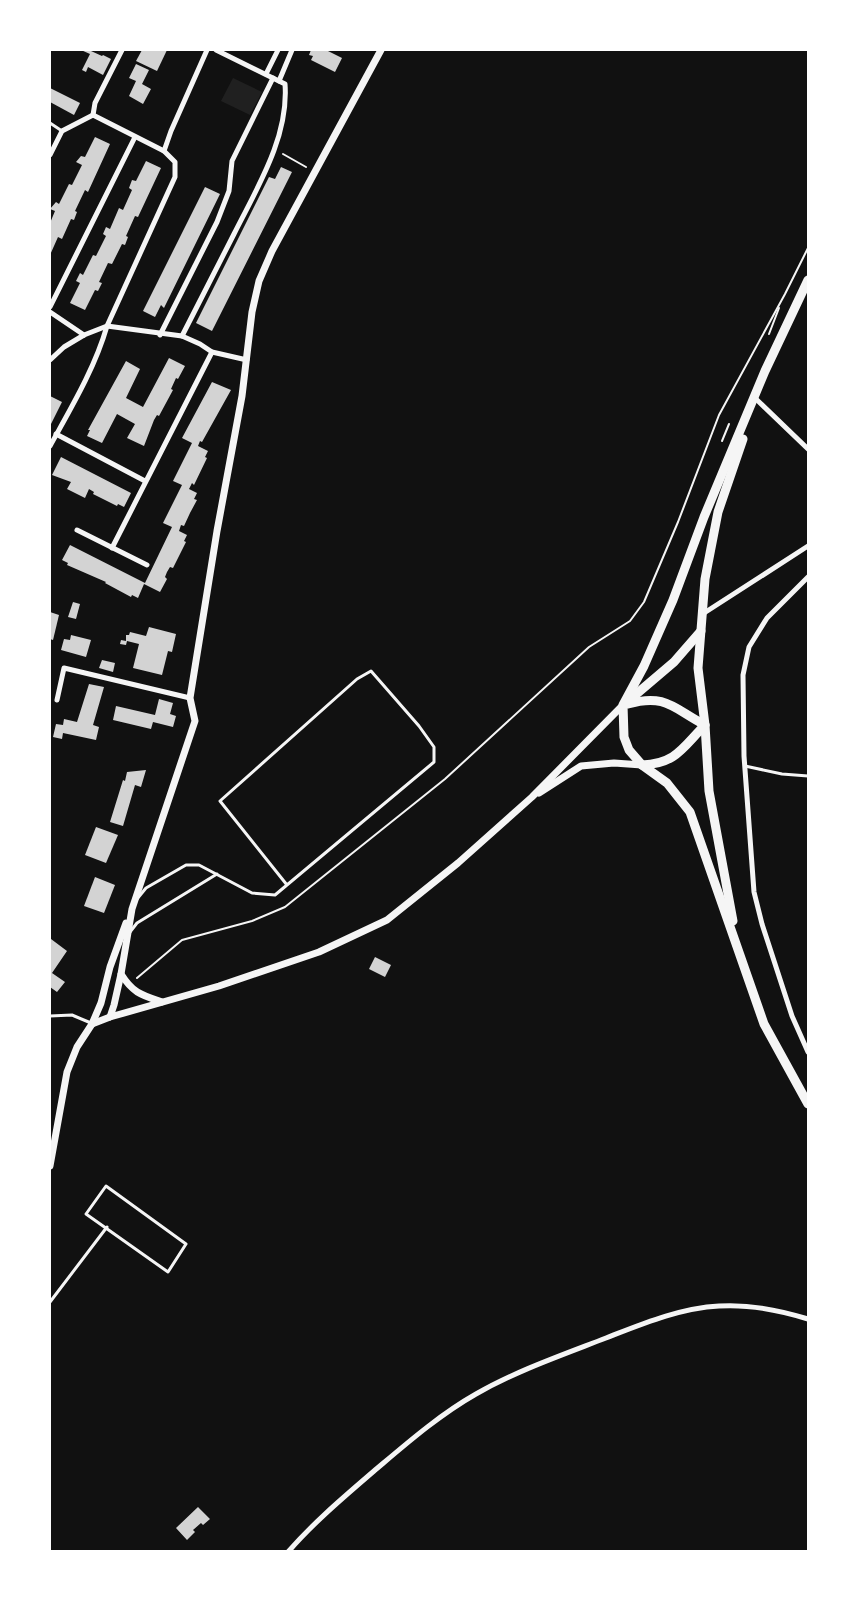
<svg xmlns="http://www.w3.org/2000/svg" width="858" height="1601" viewBox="0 0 858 1601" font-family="Overpass,sans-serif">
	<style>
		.green { fill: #202020 }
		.building { fill: #d3d3d3 }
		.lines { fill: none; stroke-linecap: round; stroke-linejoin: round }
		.path { stroke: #f5f5f5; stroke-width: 2 }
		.service { stroke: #f5f5f5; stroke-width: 3 }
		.minor { stroke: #f5f5f5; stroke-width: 5 }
		.tertiary { stroke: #f5f5f5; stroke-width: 7 }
		.primary { stroke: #f5f5f5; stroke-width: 9 }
	</style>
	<rect width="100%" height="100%" fill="#111"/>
	<polygon class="green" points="233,78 262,92 250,115 221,101"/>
	<g class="building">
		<polygon points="81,50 92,50 91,51 102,56 103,55 111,59 103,75 88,67 86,72 82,70 90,54"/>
		<polygon points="142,50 167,50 157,71 136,61"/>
		<polygon points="311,50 326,50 342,58 335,72 311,60 313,56 309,55"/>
		<polygon points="136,64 149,70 142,84 151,89 143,104 129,96 136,81 129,78"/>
		<polygon points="50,88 80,103 74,115 50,102"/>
		<polygon points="95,137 110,144 88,192 85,190 75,211 77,212 74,220 71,219 62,239 58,237 50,255 50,223 55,211 50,209 56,202 59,204 69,184 72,185 82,165 76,162 81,156 85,157"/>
		<polygon points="146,161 161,168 138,217 135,216 126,236 128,237 125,245 122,244 112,264 108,263 99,282 102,283 98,291 95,290 85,310 70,303 80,283 76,281 80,273 83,275 93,255 96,256 106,236 103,234 106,227 110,229 119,208 123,210 132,190 129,188 132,180 136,181"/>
		<polygon points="281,167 292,172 212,331 196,323 269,177 275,179"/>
		<polygon points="205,187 220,194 164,308 161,305 155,317 143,311"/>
		<polygon points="169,358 185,366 178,379 176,378 171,389 173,390 159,416 157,415 154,420 144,446 127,438 135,424 117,414 102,443 87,436 90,430 88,430 126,361 140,369 126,398 143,407"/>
		<polygon points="212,382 231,390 202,442 200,441 198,446 208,451 205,457 207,458 194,485 192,483 189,489 197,493 194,499 197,500 190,513 184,526 181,525 179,531 187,535 184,541 186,542 173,568 170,567 167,572 165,577 167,579 160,592 144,584 138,598 132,595 131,597 105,583 106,582 67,565 68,563 62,560 70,545 145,583 172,527 163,523 182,485 173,481 192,443 182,438"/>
		<polygon points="50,396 62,402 50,426"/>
		<polygon points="61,457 131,493 124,507 118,504 117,506 93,494 94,492 89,489 85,498 67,489 71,482 52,475"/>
		<polygon points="73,602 80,604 76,619 68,617"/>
		<polygon points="50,612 59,615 53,640 50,639"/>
		<polygon points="149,627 176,634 172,652 168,651 162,675 133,668 139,644 127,641 126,645 120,644 121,640 126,641 126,635 129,635 130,632 146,636"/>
		<polygon points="71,635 91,640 86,657 61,650 64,639 70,640"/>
		<polygon points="102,660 115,663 113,672 99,668"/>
		<polygon points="89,684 104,687 93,725 99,727 96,740 63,733 62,739 53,737 56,724 63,725 64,719 77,722"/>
		<polygon points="159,699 173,703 170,714 176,716 173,727 153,722 151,729 113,720 116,706 155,715"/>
		<polygon points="146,770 141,787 135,785 123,826 110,822 123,780 125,781 127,772"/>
		<polygon points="96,827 118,835 106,863 85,855"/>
		<polygon points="95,877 115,885 104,913 84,906"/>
		<polygon points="51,939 67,951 52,973 65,982 57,992 50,987"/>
		<polygon points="375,957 391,965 385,977 369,969"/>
		<polygon points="198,1507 210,1519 203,1525 201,1523 193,1530 195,1532 187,1540 176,1528"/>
	</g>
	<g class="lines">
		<g class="path">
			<polyline points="283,154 306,167"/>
			<polyline points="769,334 779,308"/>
			<polyline points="722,441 729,424"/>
			<polyline points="137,978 182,940 252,921 285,907 445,779 589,647 630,621 644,602 678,522 719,415 785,294 808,248"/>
		</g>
		<g class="service">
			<polyline points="50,123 62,131"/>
			<polyline points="745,766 782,774 808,776"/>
			<path d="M137,899L146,888L186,865H199L252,893L275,895C328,851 381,806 434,762V747L419,726L371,671L357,679L220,801L287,885"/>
			<polyline points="130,932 137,923 217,874"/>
			<polyline points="50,1016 72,1015 91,1023"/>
			<polygon points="106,1186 186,1244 168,1272 86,1214"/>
			<polyline points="50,1302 107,1227"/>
		</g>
		<g class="minor">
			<polyline points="266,74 278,50"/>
			<polyline points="279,81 292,50"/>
			<polyline points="93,115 95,103 122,50"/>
			<polyline points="164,151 171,131 207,50"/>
			<path d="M50,155L62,131L93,115L164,151L175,162V177L107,326C95,368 71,408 50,446"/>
			<polyline points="50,307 135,137"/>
			<polyline points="50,312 84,335"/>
			<polyline points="160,335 217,222 229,191 232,161 273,78"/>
			<path d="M182,336C199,302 217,268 234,234C257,188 289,137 285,84L216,50"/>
			<polyline points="50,360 64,347 84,335 107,326 182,336 200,344 212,352 247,360"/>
			<polyline points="756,399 808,449"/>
			<polyline points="56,434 145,481"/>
			<polyline points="77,530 147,565"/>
			<polyline points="112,548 212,352"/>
			<polyline points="808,577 767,618 749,647 743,675 744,756 754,892 762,924 792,1016 808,1052"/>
			<polyline points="701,615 808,546"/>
			<polyline points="57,700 64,668 190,698"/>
			<path d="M288,1552C314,1522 345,1496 374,1471C406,1444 439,1415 476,1394C516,1371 562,1355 606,1338C642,1324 680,1308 719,1306C750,1304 779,1310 808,1319"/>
		</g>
		<g class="tertiary">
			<polyline points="539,793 581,766 614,763 642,765"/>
			<path d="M162,1002C141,995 133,993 121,974L132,909L195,721L190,698L217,531L242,396L252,312L259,281L272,251L381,50"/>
			<polyline points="110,1017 114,1005 121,974"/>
			<polyline points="92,1024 110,1017 219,986 319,952 387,920 458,863 532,797 623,705"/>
			<polyline points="50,1166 67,1072 77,1047 92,1024 101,1003 110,967 126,923"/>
		</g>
		<g class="primary">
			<polyline points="808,280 765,371 704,517 673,600 644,666 623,705 624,737 629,750 642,765 667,783 690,812 764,1024 808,1104"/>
			<polyline points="627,702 674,662 701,631"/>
			<path d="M628,704C666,693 674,709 705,725"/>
			<path d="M642,765C676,764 683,747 705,725"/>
			<polyline points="733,921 709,791 705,725 698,668 705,579 718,512 743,439"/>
		</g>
	</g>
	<rect width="858" height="1601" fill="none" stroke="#ffffff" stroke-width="102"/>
</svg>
